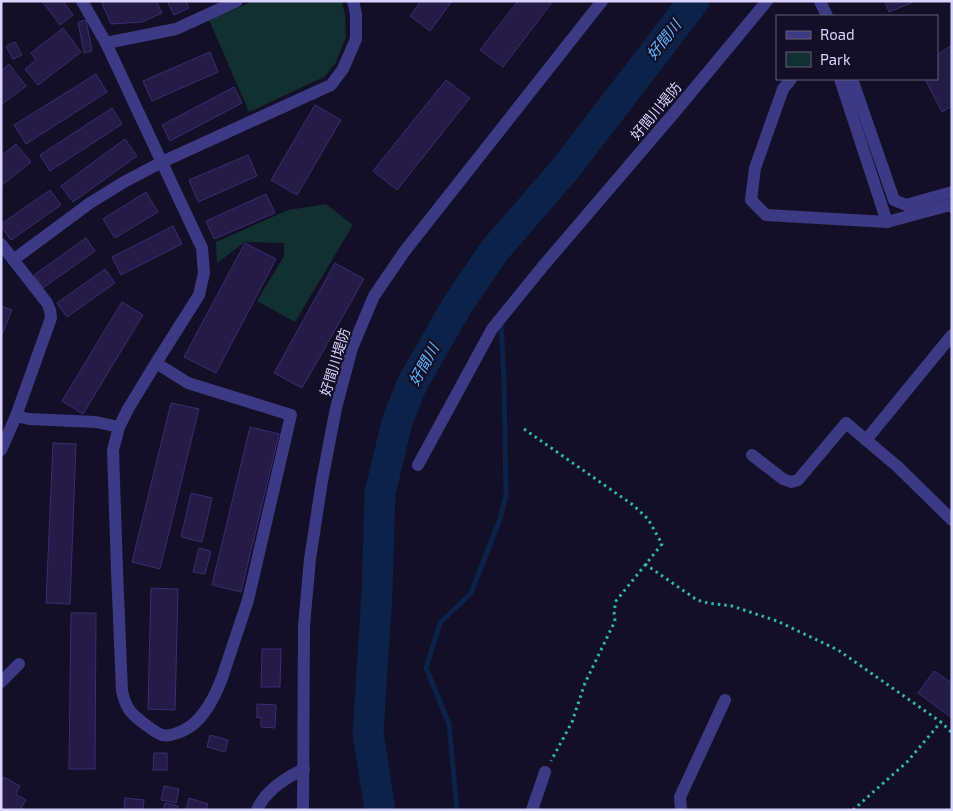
<svg xmlns="http://www.w3.org/2000/svg" width="953" height="811" viewBox="0 0 953 811" font-family="'Exo 2','Noto Sans JP',sans-serif">
	<style>
		.green { fill: #12302f }
		.lines { fill: none; stroke-linecap: round; stroke-linejoin: round }
		.stream { stroke: #0c2248; stroke-width: 5 }
		.river { stroke: #0c2248; stroke-width: 31 }
		.building { fill: #241b47; stroke: #3b2d73 }
		.path { stroke: #2fb8b0; stroke-width: 3; stroke-dasharray: 2.5 4; stroke-linecap: butt }
		.minor { stroke: #3d3a85; stroke-width: 12 }
		.labels { text-anchor: middle; stroke-width: 4.5; stroke-linejoin: round; paint-order: stroke }
		.street-label { font-size: 14px; fill: #d9d4ff; stroke: #130f26 }
		.water-label { font-size: 15px; font-style: italic; fill: #62b6ff; stroke: #130f26 }
	</style>
	<rect width="100%" height="100%" fill="#130f26"/>
	<g class="green">
		<polygon points="254,1 342,1 345,16 346,38 335,64 324,77 249,112 209,20"/>
		<polygon points="326,204 353,225 295,322 257,301 284,256 284,243 245,242 217,263 216,242 288,210"/>
	</g>
	<g class="lines">
		<polyline class="stream" points="457,810 449,724 426,668 440,623 471,593 500,519 506,495 504,381 501,322"/>
		<polyline class="river" points="380,810 368,733 377,593 380,493 397,422 412,384 458,304 494,251 566,168 694,1"/>
	</g>
	<g class="building">
		<polygon points="42,1 63,1 73,15 60,25"/>
		<polygon points="101,1 156,1 162,13 142,22 111,24"/>
		<polygon points="167,1 186,1 189,8 174,15"/>
		<polygon points="421,1 452,1 430,31 410,16"/>
		<polygon points="518,1 553,1 503,67 480,50"/>
		<polygon points="885,1 916,1 889,12"/>
		<polygon points="86,20 92,51 84,53 78,22"/>
		<polygon points="63,28 81,52 38,85 25,69 36,60 31,53"/>
		<polygon points="15,42 22,55 13,59 6,46"/>
		<polygon points="952,45 952,106 942,112 925,79 937,79 937,55"/>
		<polygon points="210,52 218,72 152,101 143,81"/>
		<polygon points="9,64 26,86 1,105 1,71"/>
		<polygon points="96,74 107,92 26,144 14,125"/>
		<polygon points="446,80 470,98 397,190 373,171"/>
		<polygon points="234,87 242,103 170,141 162,125"/>
		<polygon points="315,105 341,120 297,195 271,180"/>
		<polygon points="112,108 122,124 50,171 40,155"/>
		<polygon points="125,139 137,156 73,202 61,186"/>
		<polygon points="16,144 31,162 1,186 1,156"/>
		<polygon points="248,155 257,176 198,202 189,180"/>
		<polygon points="50,190 61,205 11,240 1,226 1,224"/>
		<polygon points="146,192 158,212 115,238 103,219"/>
		<polygon points="266,194 275,213 214,239 206,221"/>
		<polygon points="173,226 182,244 121,275 112,257"/>
		<polygon points="86,238 95,251 43,288 34,275"/>
		<polygon points="245,243 276,259 216,373 184,357"/>
		<polygon points="335,263 364,279 302,388 274,373"/>
		<polygon points="105,269 115,283 67,317 57,303"/>
		<polygon points="122,302 143,315 83,414 62,401"/>
		<polygon points="1,306 12,310 1,337"/>
		<polygon points="171,403 199,409 160,569 132,562"/>
		<polygon points="250,427 279,434 241,592 212,585"/>
		<polygon points="53,443 76,444 70,604 46,603"/>
		<polygon points="191,493 212,498 202,542 181,537"/>
		<polygon points="199,548 211,551 205,574 193,572"/>
		<polygon points="151,588 178,589 175,710 148,709"/>
		<polygon points="71,613 96,613 95,769 69,769"/>
		<polygon points="262,649 281,649 280,687 261,687"/>
		<polygon points="934,671 952,683 952,718 918,693"/>
		<polygon points="257,704 276,705 275,728 261,727 261,717 257,718"/>
		<polygon points="210,735 228,740 225,752 207,747"/>
		<polygon points="154,753 167,753 167,770 153,770"/>
		<polygon points="4,777 20,786 16,794 26,800 20,810 1,810 1,782"/>
		<polygon points="164,786 179,789 176,803 161,800"/>
		<polygon points="125,798 144,800 143,810 124,810"/>
		<polygon points="189,798 208,804 206,810 186,810"/>
		<polygon points="165,803 178,806 178,810 163,810"/>
	</g>
	<g class="lines">
		<g class="path">
			<polyline points="524,429 633,505 648,519 662,544 616,601 614,612 615,621 585,683 572,722 551,761"/>
			<polyline points="645,564 697,600 708,603 732,606 777,621 838,650 941,722 952,733"/>
			<polyline points="853,810 907,762 941,722"/>
		</g>
		<g class="minor">
			<path d="M82,1L106,43L202,248L204,273L199,295L156,363L128,409L119,427L113,450L117,570L122,691C126,709 131,714 146,725C150,728 157,733 162,735C167,736 172,735 177,733C201,726 214,699 222,678L248,600L291,415L188,383L156,363"/>
			<polyline points="820,1 827,16"/>
			<polyline points="106,43 176,29 237,1"/>
			<polyline points="791,79 783,89 755,168 751,200 766,215 887,222 950,205 952,207"/>
			<polyline points="840,79 887,222"/>
			<polyline points="852,79 894,200 906,205 952,192"/>
			<polyline points="1,244 47,303 50,310 51,318 16,416 1,450"/>
			<polyline points="13,260 90,203 124,182 162,162 331,85 343,69 356,39 356,14 353,1"/>
			<polyline points="16,416 29,419 96,422 119,427"/>
			<polyline points="866,440 952,335"/>
			<polyline points="752,455 783,479 791,482 798,480 846,423 898,467 952,520"/>
			<polyline points="418,465 492,329 544,265 674,113 767,1"/>
			<polyline points="1,682 19,664"/>
			<path d="M257,810C265,791 285,778 304,769"/>
			<polyline points="303,810 304,626 310,559 322,481 336,408 352,348 374,296 404,252 602,1"/>
			<polyline points="532,810 545,772"/>
			<polyline points="681,810 680,797 725,700"/>
		</g>
	</g>
	<g class="labels">
		<g class="street-label">
			<text transform="translate(656 111) rotate(-50)" y="5">好間川堤防</text>
			<text transform="translate(335 362) rotate(-73)" y="5">好間川堤防</text>
		</g>
		<g class="water-label">
			<text transform="translate(664 40) rotate(-52)" y="5">好間川</text>
			<text transform="translate(424 365) rotate(-61)" y="5">好間川</text>
		</g>
	</g>
	<rect width="953" height="811" fill="none" stroke="#d9d4ff" stroke-width="5"/>
	<rect x="776" y="15" width="162" height="65" fill="#130f26" stroke="#625e7d"/>
	<rect x="786" y="31" width="25" height="8" fill="#3d3a85" stroke="#625e7d"/>
	<text x="820" y="40" font-size="15" fill="#d9d4ff">Road</text>
	<rect x="786" y="52" width="25" height="15" fill="#12302f" stroke="#625e7d"/>
	<text x="820" y="65" font-size="15" fill="#d9d4ff">Park</text>
</svg>
